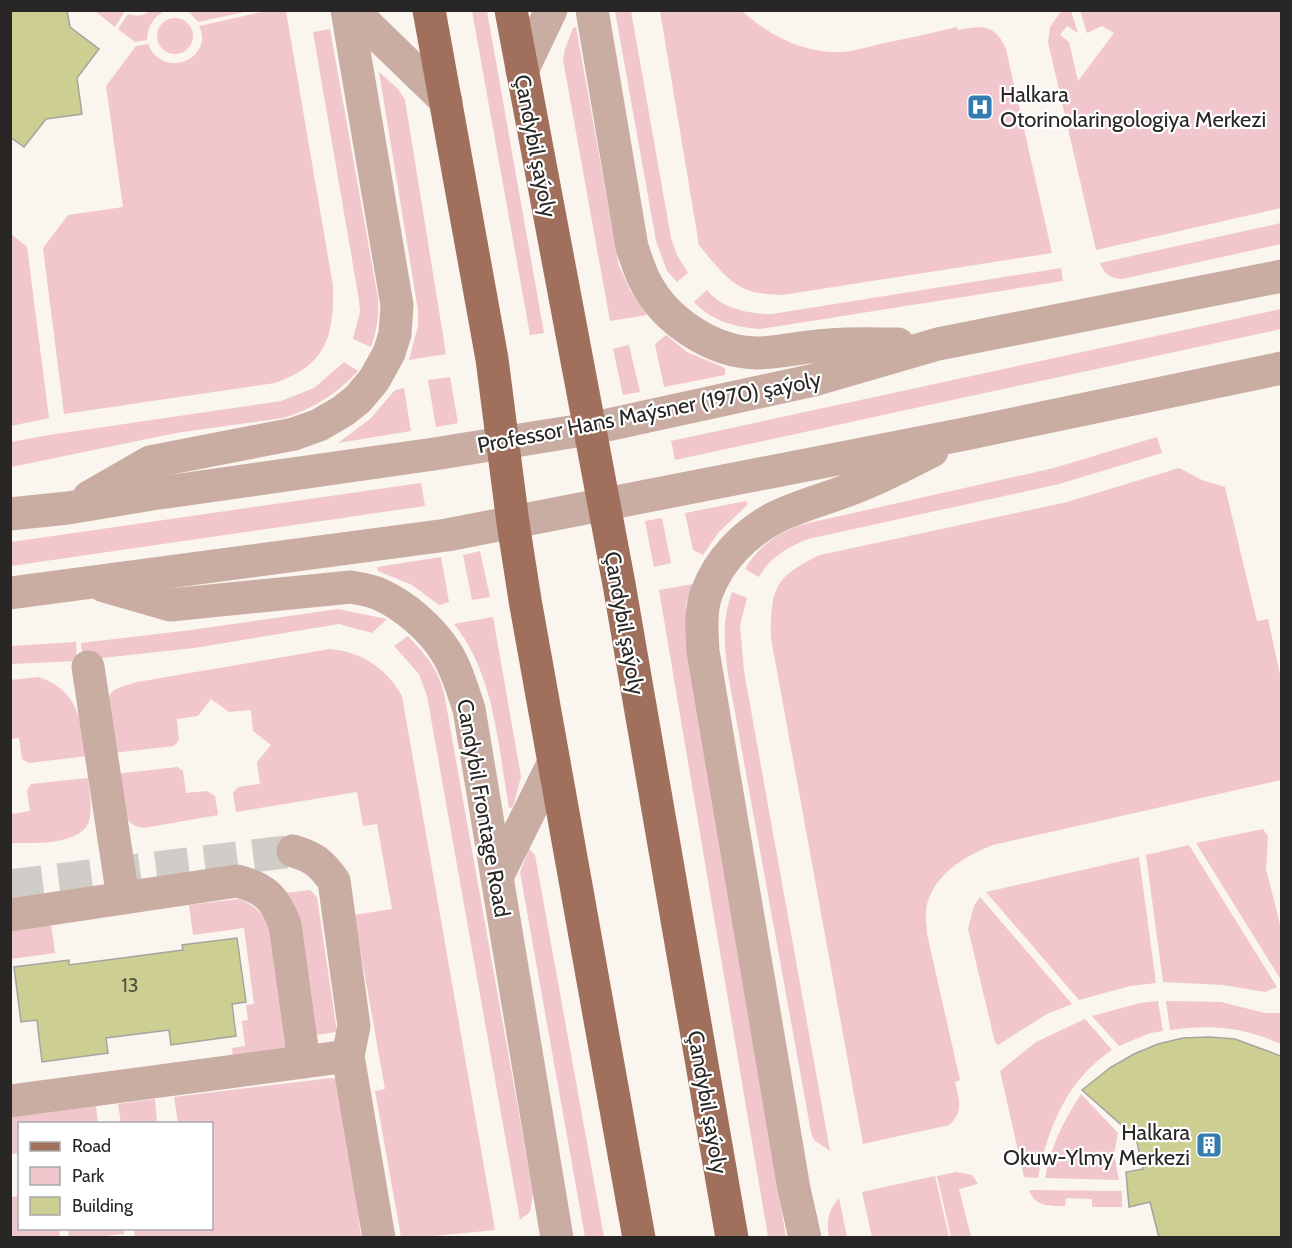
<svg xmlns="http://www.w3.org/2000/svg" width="1292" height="1248" viewBox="0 0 1292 1248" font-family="Cabin,sans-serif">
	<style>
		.green { fill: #f1c6cc }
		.building { fill: #cdcf92; stroke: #a4a59e; stroke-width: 1.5 }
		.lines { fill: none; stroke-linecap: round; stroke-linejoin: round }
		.minor-tunnel { stroke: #d0ccc7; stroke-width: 33; stroke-dasharray: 33 16; stroke-linecap: butt }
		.minor { stroke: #c9ada2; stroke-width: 33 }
		.major { stroke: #a0705c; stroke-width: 33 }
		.labels { text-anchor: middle; stroke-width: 4.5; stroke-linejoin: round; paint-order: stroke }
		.number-label { font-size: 20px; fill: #525140 }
		.poi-label { font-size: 22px; fill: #292725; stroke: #fff; text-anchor: start }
		.street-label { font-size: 22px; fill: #292725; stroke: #fff }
	</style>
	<rect width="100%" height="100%" fill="#faf5ef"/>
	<g class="green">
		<path d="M270,10L286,11L333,286C334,336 327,365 275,383L64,414L43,248L68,215L123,207L106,86L136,46L148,44C163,81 215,58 199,26Z"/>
		<polygon points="1062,10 1071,11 1078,33 1067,26 1060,35 1069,42 1078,81 1114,33 1102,26 1087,33 1080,11 1281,11 1281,208 1096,250 1048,42 1050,27"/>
		<polygon points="125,11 115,27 95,11 95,10"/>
		<path d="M150,11H166C153,16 148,26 147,40L135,42L118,29L128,14C137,17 143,16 150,11Z"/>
		<polygon points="183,11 249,11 198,22 190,13"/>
		<polygon points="472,11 487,11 544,333 530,335"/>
		<polygon points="615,11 631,11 671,238 677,255 688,273 677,282 667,271 656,241"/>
		<path d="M660,11H742C770,36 804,54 843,52C855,51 868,47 880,44C906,39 931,33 957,27L958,30C983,25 995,24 1006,49L1052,253L782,295C773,294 762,294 753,292C729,285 714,263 699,245Z"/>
		<circle cx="175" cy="36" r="18"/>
		<polygon points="576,27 619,266 630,290 647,315 610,321 563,60 565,49 573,28"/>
		<path d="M330,29L378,298C379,316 377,330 371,347L353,339L360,312L359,300L313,32Z"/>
		<polygon points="379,72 398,89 405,100 446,354 409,360 418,326 418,310"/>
		<path d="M1281,223V244L1122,279C1110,278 1104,274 1100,263Z"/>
		<polygon points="11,234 27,247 49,418 11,426"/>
		<path d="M1061,268L1063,281L760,329C734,327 712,321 694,302L707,290C722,309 749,314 772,314Z"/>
		<polygon points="1281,309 1281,329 675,460 671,441"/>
		<polygon points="666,335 687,352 723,367 725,369 725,375 664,387 655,344"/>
		<polygon points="629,345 640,392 623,395 613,349"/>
		<path d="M344,362L358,371C337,394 313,409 283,418L176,433L11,467V442L49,435L281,401L314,388Z"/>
		<polygon points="450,377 458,423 436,427 428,380"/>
		<polygon points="404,388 411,431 338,443 370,419 395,390"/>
		<path d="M1157,437L1162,453L1059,484L808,539C788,547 770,557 759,577L745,569C758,546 779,532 804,524L1054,468Z"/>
		<path d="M1179,468L1202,480L1225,487L1257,621L1268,619L1281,679V780L993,845C964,856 931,876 926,910C925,917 927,926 927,934L960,1080L955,1082C959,1099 964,1112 949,1125L863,1144L771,638C771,588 774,577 820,555L1067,502Z"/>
		<polygon points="421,483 425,506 11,566 11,542"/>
		<polygon points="746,501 748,504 719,532 703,555 693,550 685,513"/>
		<polygon points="662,518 671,563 654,567 645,521"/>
		<polygon points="480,551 490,597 472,600 463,555"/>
		<polygon points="441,557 449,602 439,605 412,585 378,571 377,567"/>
		<polygon points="693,584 686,604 686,644 786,1237 768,1237 659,590"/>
		<path d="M732,592L747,598L740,625L744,671L830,1151L814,1140L811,1132L728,674C724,645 722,620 732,592Z"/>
		<polygon points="338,609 387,619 372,633 339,624 194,648 83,660 81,643 191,630"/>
		<path d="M493,617L521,777L513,807L509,808C498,746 495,675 454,624Z"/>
		<path d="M408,636C425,654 438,669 444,693L533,1193L530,1212L520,1220L427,696L419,674L394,646Z"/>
		<polygon points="76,642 77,661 11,664 11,646"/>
		<path d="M330,649C362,652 386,668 402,696L495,1230L424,1237H401L375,1091L385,1089L354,915L392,909L377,824L363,826L357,792L236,812L233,793L238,787L260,784L257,762L271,745L253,731L251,710L229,712L211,699L198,716L177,719L179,740L174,746L113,753C111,739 101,704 111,693C116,687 129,685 137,682Z"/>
		<path d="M39,677C79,691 80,720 87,756L29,763L22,759L19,738L11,739L10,680Z"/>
		<polygon points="177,767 183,771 186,793 207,791 215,796 218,815 144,828 135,826 126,819 116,774"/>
		<path d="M88,778C89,790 93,809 89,821C81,846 32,843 11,843V814L30,811L27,790L31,784Z"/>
		<polygon points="1263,829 1268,836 1266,869 1281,928 1281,980 1196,843"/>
		<polygon points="1189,845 1277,987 1265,992 1223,985 1163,982 1146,855"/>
		<polygon points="529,849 535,855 604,1237 585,1237 520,872"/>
		<polygon points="1139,857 1156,983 1130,986 1079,1000 986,892"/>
		<polygon points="310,890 317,897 337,1032 316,1035 285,893"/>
		<polygon points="980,897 1072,1004 1047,1014 998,1045 995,1042 968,929 974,906"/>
		<path d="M238,899C253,903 263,914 269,927L285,1046V1049L233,1060L232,1048L245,1046L242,1021L248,1020L246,1005L254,1004L244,928L193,935L189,905Z"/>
		<polygon points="51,924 55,953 11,959 11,930"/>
		<polygon points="1158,1001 1163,1031 1150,1033 1119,1046 1092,1016 1140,1003"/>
		<path d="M1166,1001L1221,1002L1265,1013H1281V1044C1243,1027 1212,1024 1170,1030Z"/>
		<path d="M1085,1019L1112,1050C1067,1080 1048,1127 1038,1178L1024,1177L1000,1071L1036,1042Z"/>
		<polygon points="331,1078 337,1079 342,1087 361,1237 135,1238 134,1229 212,1228 212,1124 178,1123 174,1097"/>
		<path d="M1081,1094L1118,1133L1114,1154L1119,1180L1045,1178C1051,1145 1063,1122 1081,1094Z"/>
		<polygon points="155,1099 157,1123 121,1123 118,1104"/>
		<polygon points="96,1106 98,1123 20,1124 19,1153 11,1154 10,1117"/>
		<polygon points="956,1172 972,1175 978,1184 959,1189 971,1237 951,1237 937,1176"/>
		<polygon points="935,1176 949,1237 872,1237 862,1192"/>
		<path d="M1029,1190L1122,1191V1207H1092V1199L1066,1198L1065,1206C1049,1206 1035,1207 1029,1190Z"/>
		<polygon points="19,1196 20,1228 59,1229 60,1237 11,1237 11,1197"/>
		<path d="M839,1198L847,1237H829C826,1222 828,1210 839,1198Z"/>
		<polygon points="68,1229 124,1229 124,1234 97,1237 69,1237"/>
	</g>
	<g class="building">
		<polygon points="10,10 67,10 70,27 99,49 77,78 82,114 46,119 24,147 10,137"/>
		<polygon points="237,938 246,1002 232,1004 236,1036 171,1045 169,1030 106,1038 108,1053 42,1062 37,1020 21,1022 14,967 69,960 69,965 183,950 182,945"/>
		<polygon points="1209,1037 1235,1039 1281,1056 1281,1238 1159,1238 1150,1202 1129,1207 1126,1172 1143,1169 1136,1138 1082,1090 1111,1067 1134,1054 1158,1044 1183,1038"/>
	</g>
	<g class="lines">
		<polyline class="minor-tunnel" points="10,886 293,851"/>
		<g class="minor">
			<polyline points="352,10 446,101"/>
			<path d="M592,10L632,247C636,258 639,270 645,281C664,320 712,352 756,353C780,353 805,346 829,345C852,343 875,344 898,344"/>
			<polyline points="522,71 551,10"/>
			<polyline points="89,497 150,462 294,434 319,425 343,411 358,399 374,380 389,353 395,334 397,305 347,10"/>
			<polyline points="10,514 68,508 152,494 434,454 589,429 814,380 938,344 1282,276"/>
			<path d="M104,586L170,605L351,587C360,589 370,590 379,594C404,605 431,628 446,652C457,669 462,689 469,709L557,1238"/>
			<polyline points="10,593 447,535 970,433 1282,368"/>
			<polyline points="88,667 123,898"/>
			<path d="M293,851C314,857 321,863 334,881L354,1026L348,1056"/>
			<polyline points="497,877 554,762"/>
			<path d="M10,915L237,881C265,888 275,898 285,925L304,1062"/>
			<polyline points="10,1101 348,1056 379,1238"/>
			<path d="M805,1238L794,1189L703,651C702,633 700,610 707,592C719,560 745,533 776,517C805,503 837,496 866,483C888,474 910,462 932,451"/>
		</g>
		<g class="major">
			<polyline points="429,10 492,359 513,523 525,600 639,1238"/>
			<polyline points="511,10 619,584 732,1238"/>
		</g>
	</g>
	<defs>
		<symbol id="hospital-square" viewBox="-11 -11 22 22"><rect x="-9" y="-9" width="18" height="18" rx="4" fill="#337cb0" stroke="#fff"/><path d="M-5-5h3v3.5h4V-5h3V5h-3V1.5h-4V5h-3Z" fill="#fff"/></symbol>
		<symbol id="building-square" viewBox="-11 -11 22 22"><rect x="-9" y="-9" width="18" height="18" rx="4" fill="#337cb0" stroke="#fff"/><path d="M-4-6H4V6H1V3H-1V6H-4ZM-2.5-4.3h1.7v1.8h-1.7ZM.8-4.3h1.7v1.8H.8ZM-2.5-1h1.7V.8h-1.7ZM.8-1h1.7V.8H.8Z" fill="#fff"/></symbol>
	</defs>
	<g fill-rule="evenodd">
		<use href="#hospital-square" x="965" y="92" width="30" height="30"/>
		<use href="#building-square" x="1194" y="1130" width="30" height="30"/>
	</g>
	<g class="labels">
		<g class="number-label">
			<text x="130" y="992">13</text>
		</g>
		<g class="poi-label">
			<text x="1000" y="102">Halkara<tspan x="1000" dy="25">Otorinolaringologiya Merkezi</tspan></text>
			<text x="1190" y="1140" text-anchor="end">Halkara<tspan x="1190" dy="25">Okuw-Ylmy Merkezi</tspan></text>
		</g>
		<g class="street-label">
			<text transform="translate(536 146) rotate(79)" y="8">Çandybil şaýoly</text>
			<text transform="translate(649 412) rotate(-11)" y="8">Professor Hans Maýsner (1970) şaýoly</text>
			<text transform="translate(625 623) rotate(80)" y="8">Çandybil şaýoly</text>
			<text transform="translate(484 808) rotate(80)" y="8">Candybil Frontage Road</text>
			<text transform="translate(708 1102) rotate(80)" y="8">Çandybil şaýoly</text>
		</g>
	</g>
	<rect width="1292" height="1248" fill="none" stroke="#292725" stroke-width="24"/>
	<rect x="18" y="1122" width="195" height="108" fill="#ffffff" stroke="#a9a9a8" stroke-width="1.5"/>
	<rect x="30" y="1142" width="30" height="9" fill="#a0705c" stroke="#a9a9a8" stroke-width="1.5"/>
	<text x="72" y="1152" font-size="18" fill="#292725">Road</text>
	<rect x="30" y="1167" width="30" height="18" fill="#f1c6cc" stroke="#a9a9a8" stroke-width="1.5"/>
	<text x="72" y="1182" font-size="18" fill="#292725">Park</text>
	<rect x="30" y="1197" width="30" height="18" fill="#cdcf92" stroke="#a9a9a8" stroke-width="1.5"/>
	<text x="72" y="1212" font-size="18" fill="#292725">Building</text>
</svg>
